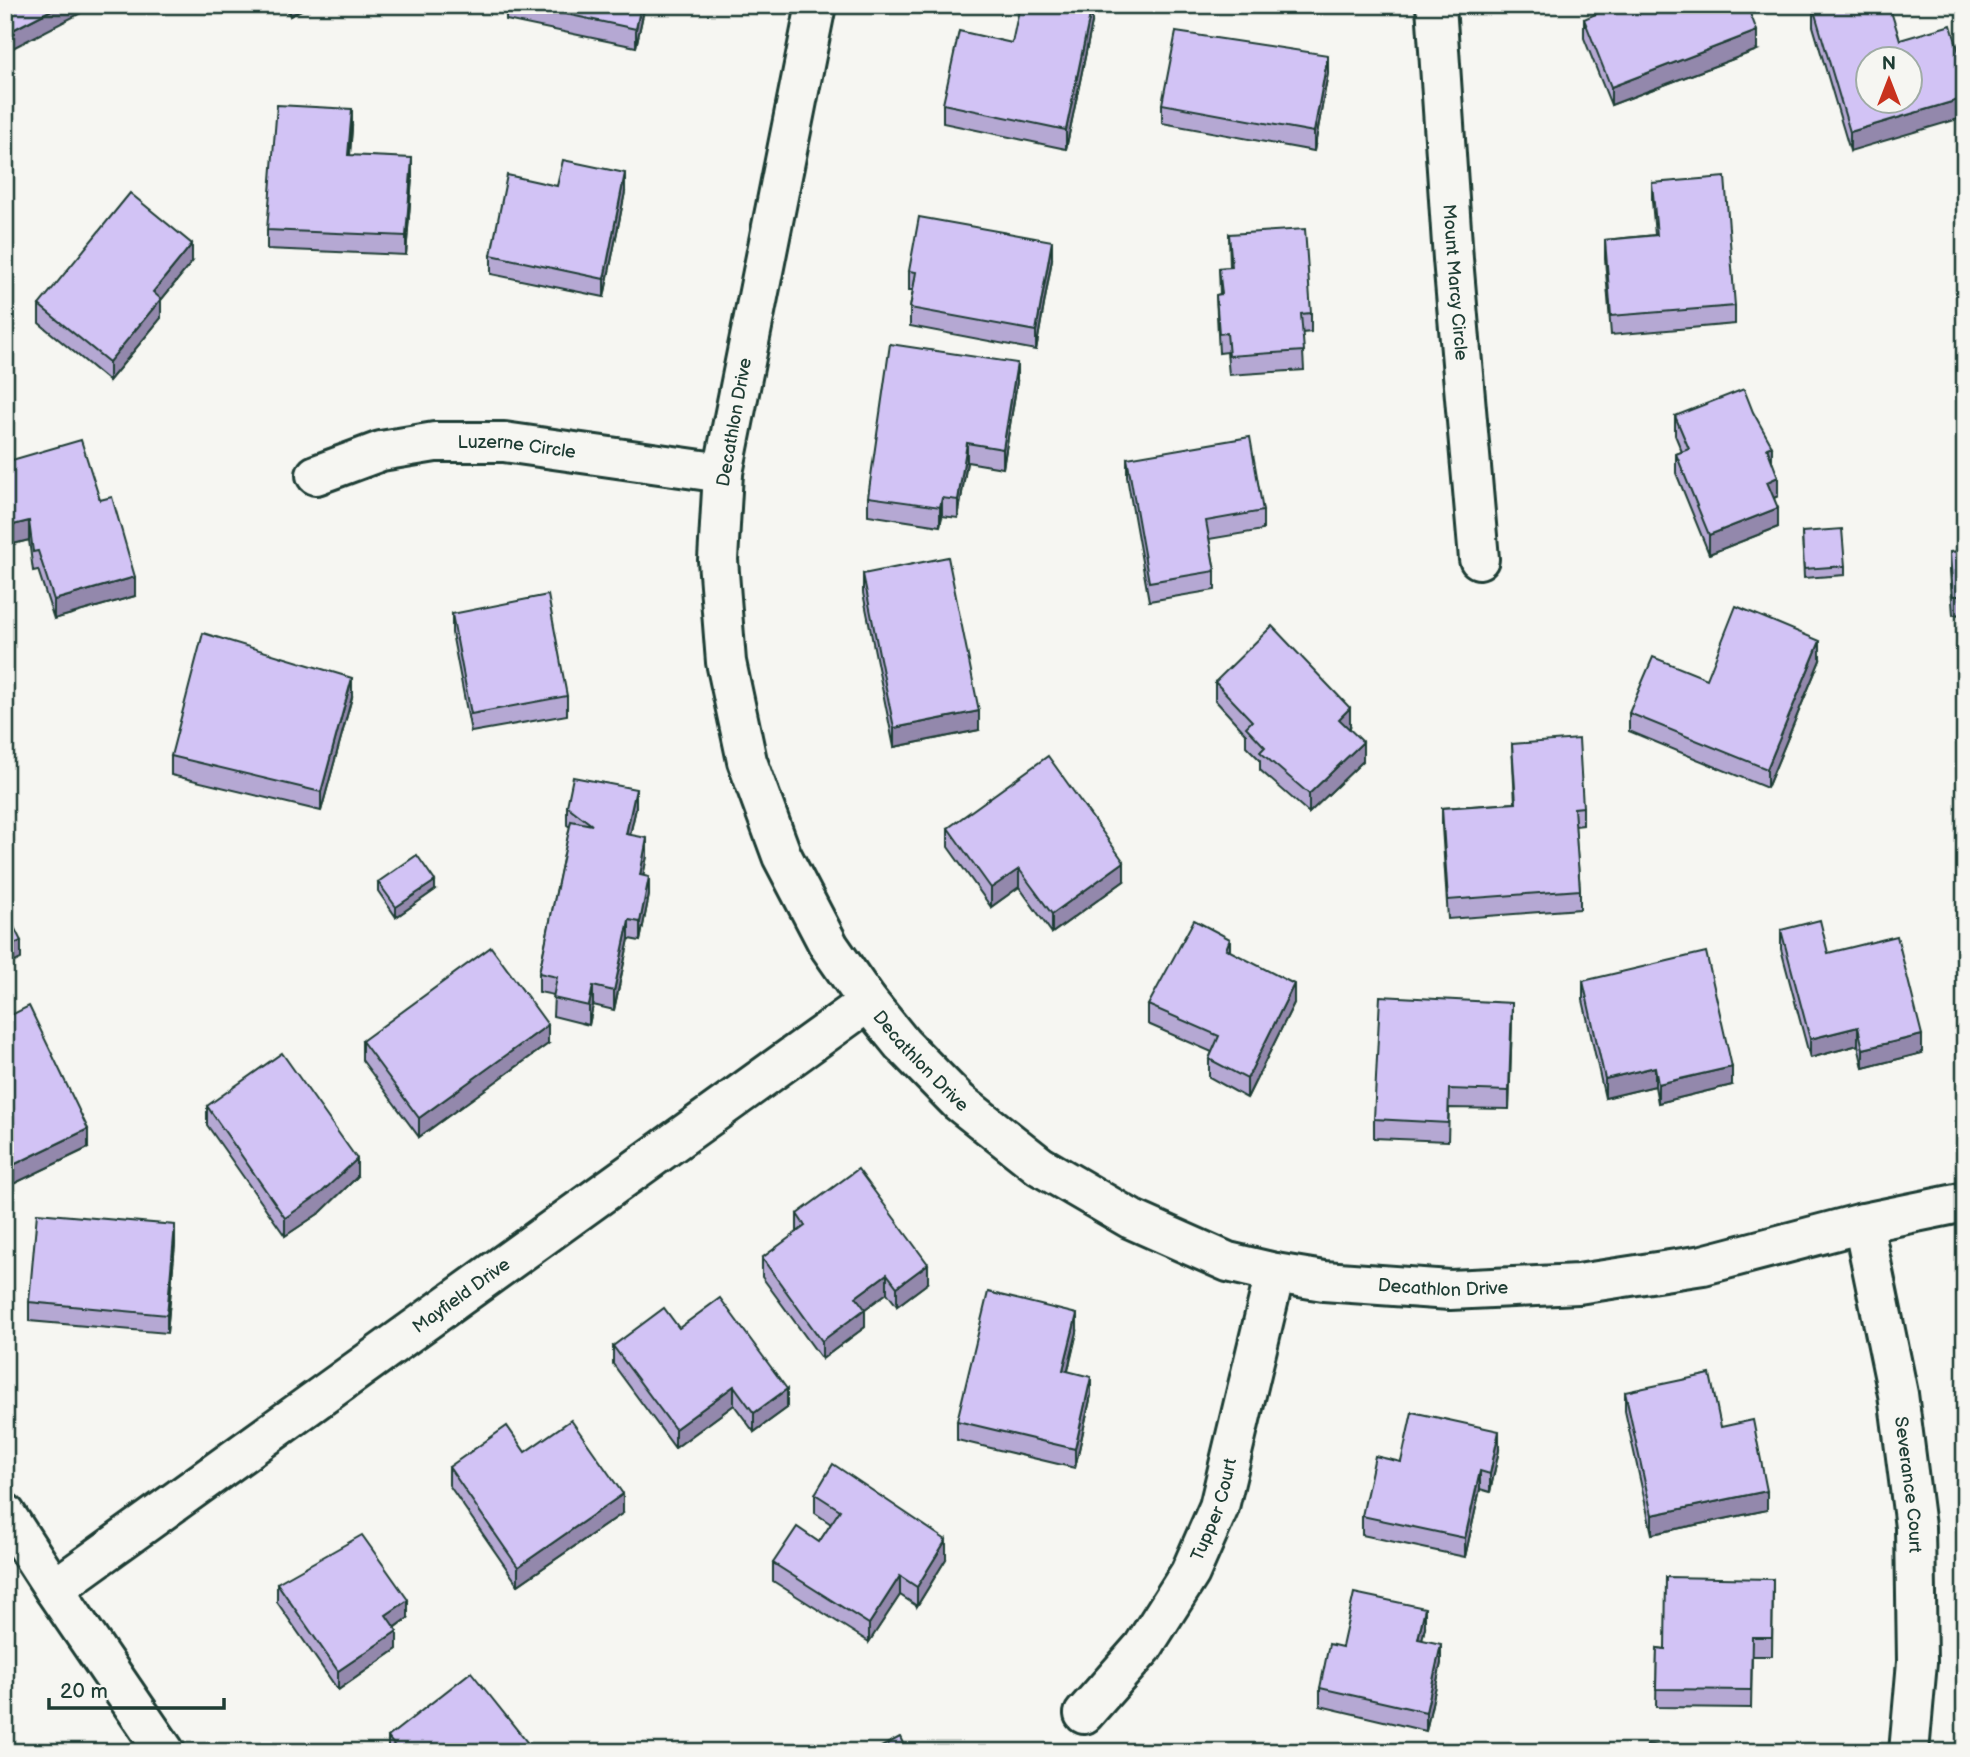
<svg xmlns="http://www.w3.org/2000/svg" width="1970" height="1757" viewBox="0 0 1970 1757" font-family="'Balsamiq Sans',sans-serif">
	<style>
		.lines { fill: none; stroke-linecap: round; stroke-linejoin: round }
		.minor-casing { stroke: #1f3d34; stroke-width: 44 }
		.minor { stroke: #f6f6f2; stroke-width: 38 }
		.wall { fill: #b5a8d3; stroke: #1f3d34; stroke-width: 2 }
		.shaded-wall { fill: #9388ac; stroke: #1f3d34; stroke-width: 2 }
		.building { fill: #d2c3f5; stroke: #1f3d34; stroke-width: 2; fill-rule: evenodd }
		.labels { text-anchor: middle; stroke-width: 6; stroke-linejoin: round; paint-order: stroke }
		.street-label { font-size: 18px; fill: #1f3d34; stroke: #f6f6f2 }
	</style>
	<rect width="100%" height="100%" fill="#f6f6f2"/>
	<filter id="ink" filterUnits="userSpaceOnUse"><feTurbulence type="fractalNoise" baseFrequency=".0143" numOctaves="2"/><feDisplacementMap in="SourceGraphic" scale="14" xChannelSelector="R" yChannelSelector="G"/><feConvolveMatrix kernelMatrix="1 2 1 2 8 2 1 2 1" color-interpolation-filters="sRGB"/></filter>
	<g filter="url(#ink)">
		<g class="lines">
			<defs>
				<g id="minor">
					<path id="s1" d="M816,5L723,473L718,560L726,662L747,761L782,856L829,946L868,1002L902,1044L959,1102L1040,1166L1131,1219L1228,1262L1275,1273L1324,1281L1450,1290L1578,1284L1703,1265L1863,1223L1965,1202"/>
					<path id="s2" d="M1436,5L1453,259L1479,559"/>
					<path id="s3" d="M316,475L381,451L435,442H504L723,473"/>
					<path id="s4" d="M1863,1223L1898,1394L1915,1527L1917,1662L1909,1752"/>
					<polyline points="5,1513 54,1589 165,1752"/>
					<path id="s5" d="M54,1589L868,1002"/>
					<path id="s6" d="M1084,1714L1143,1647L1190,1573L1219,1507L1275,1273"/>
				</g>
			</defs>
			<use href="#minor" class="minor-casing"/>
			<use href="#minor" class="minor"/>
		</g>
		<g class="wall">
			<polygon points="284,5 310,5 290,16"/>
			<polygon points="506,5 645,5 636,47 506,20"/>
			<polygon points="1813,7 1900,40 1850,151 1813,26"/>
			<polygon points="1584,19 1757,50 1611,105 1584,38"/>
			<polygon points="1092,23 1066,149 943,123 943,104 1012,43"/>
			<polygon points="1328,73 1314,151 1162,123 1162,104"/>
			<polygon points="352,128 350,156 412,177 406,255 267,249 267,230"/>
			<polygon points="1652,183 1735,306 1735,324 1611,335 1605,259 1605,240 1655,235 1652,201"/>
			<polygon points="557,186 625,192 604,297 491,274 491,255"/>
			<polygon points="1229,234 1311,313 1311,332 1302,333 1304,370 1229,375 1227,352 1219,353 1216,295 1220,294 1219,268 1230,267"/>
			<polygon points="1052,259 1036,350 910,326 910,308 913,290 909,290 909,271"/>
			<polygon points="192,262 161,300 161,318 109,381 39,323 39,305"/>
			<polygon points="1017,382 1003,468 967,462 958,518 942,516 940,526 868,515 868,497"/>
			<polygon points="1675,416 1772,462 1778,496 1774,498 1778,527 1709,554 1676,473 1676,454 1682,452 1675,435"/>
			<polygon points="1127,458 1263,511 1263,530 1209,539 1215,571 1215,590 1149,601 1127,477"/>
			<polygon points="5,462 100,500 135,596 54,619 38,570 33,571 29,540 5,546"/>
			<polygon points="1802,532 1845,566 1845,575 1804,578"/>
			<polygon points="1965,551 1965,614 1953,615 1950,571 1950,552"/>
			<polygon points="863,574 979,730 894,747 863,593"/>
			<polygon points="452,614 567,696 567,715 471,732 452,633"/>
			<polygon points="1820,660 1767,788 1629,731 1629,713 1707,679"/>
			<polygon points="1215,682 1350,727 1349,728 1363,761 1309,813 1260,770 1260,760 1246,746 1246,734 1215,700"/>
			<polygon points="352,697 321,811 171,775 171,756"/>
			<polygon points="1512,744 1583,807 1583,825 1575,826 1580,890 1580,909 1448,919 1442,826 1442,808 1515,803"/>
			<polygon points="567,806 636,808 630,835 647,856 643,875 649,895 640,941 629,939 614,1010 593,1005 589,1025 553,1016 554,995 539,992 539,973 570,827 567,825"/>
			<polygon points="948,828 1124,881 1052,933 1019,887 991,907 948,847"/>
			<polygon points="378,882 435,890 396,917 378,891"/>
			<polygon points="1781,930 1828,953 1922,1053 1863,1068 1858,1045 1810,1058 1781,949"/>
			<polygon points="1230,952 1294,1003 1247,1098 1209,1077 1209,1059 1212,1052 1148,1024 1148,1005"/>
			<polygon points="1583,981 1732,1085 1658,1103 1655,1086 1605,1098 1583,1000"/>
			<polygon points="5,1018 88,1148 7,1187 5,1183"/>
			<polygon points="1512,1021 1509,1109 1449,1108 1448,1141 1374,1138 1374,1119"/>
			<polygon points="362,1041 548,1044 419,1137 362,1060"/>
			<polygon points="207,1106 357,1177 321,1212 285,1236 207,1125"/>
			<polygon points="797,1214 928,1283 897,1306 887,1293 865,1309 865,1327 822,1359 762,1277 762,1258 797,1233"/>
			<polygon points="175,1244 167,1333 29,1321 29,1302"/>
			<polygon points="679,1328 787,1408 754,1432 734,1405 675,1448 613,1364 613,1346"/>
			<polygon points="1077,1332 1068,1371 1091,1395 1075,1468 957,1440 957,1421"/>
			<polygon points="1625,1392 1721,1427 1767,1510 1652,1534 1625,1411"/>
			<polygon points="1499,1450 1490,1492 1480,1489 1465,1557 1362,1535 1362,1516 1401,1462"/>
			<polygon points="525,1452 623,1513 518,1585 449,1485 449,1467"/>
			<polygon points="815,1494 946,1559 917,1606 900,1595 869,1642 773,1581 773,1563 819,1542 831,1524 815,1513"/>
			<polygon points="1773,1579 1772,1656 1752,1656 1751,1708 1656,1707 1657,1648 1665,1649"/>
			<polygon points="277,1583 408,1618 395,1628 397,1649 338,1690 277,1602"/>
			<polygon points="1425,1627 1422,1640 1441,1663 1426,1731 1320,1706 1320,1688 1342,1647"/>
			<polygon points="388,1737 534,1752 388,1752"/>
		</g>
		<g class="shaded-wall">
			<polygon points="61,5 83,5 83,12 5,52 5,34"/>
			<polygon points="196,5 206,5 196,11"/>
			<polygon points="292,5 310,5 290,16 290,7"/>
			<polygon points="641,5 645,5 636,47 636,29"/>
			<polygon points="1092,5 1092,23 1066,149 1066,130"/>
			<polygon points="1757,31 1757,50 1611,105 1611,87"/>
			<polygon points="1328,55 1328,73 1314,151 1314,132"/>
			<polygon points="1965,98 1965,117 1850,151 1850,132"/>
			<polygon points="352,109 352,128 348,174 348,155"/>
			<polygon points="412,158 412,177 406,255 406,236"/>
			<polygon points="625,173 625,192 604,297 604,279"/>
			<polygon points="1052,241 1052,259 1036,350 1036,331"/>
			<polygon points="192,244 192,262 161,300 161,318 109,381 109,362 153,292"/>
			<polygon points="1017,363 1017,382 1003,468 1003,449"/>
			<polygon points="967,443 967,462 958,518 958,500"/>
			<polygon points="1772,446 1772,465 1767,448"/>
			<polygon points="1778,477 1778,496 1767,501 1767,482"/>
			<polygon points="942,498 942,516 940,526 940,507"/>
			<polygon points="1778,508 1778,527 1709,554 1709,535"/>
			<polygon points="29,521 29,540 5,546 5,527"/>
			<polygon points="135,577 135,596 54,619 54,600"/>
			<polygon points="1820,641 1820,660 1767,788 1767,769"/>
			<polygon points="352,678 352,697 321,811 321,792"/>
			<polygon points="1350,708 1350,727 1339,737 1339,719"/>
			<polygon points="979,711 979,730 894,747 894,728"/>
			<polygon points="1363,742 1363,761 1309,813 1309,794"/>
			<polygon points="636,789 636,808 626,853 626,834"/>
			<polygon points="647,838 647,856 640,893 640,875"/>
			<polygon points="1124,862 1124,881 1052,933 1052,914"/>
			<polygon points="1019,869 1019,887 991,907 991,888"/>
			<polygon points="649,877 649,895 640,941 640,922"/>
			<polygon points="435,881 435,890 396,917 396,907"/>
			<polygon points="629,920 629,939 614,1010 614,991"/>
			<polygon points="1230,939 1230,957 1226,949"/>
			<polygon points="21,941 21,959 5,967 5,948"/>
			<polygon points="1294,984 1294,1003 1247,1098 1247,1079"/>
			<polygon points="593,986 593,1005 589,1025 589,1006"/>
			<polygon points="1512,1003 1512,1021 1509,1109 1509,1091"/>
			<polygon points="548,1025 548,1044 419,1137 419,1118"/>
			<polygon points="1858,1027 1858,1045 1810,1058 1810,1039"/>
			<polygon points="1922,1035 1922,1053 1863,1068 1863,1049"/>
			<polygon points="1655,1067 1655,1086 1605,1098 1605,1079"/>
			<polygon points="1732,1067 1732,1085 1658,1103 1658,1084"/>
			<polygon points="88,1129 88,1148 7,1187 7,1168"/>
			<polygon points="357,1159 357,1177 321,1212 285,1236 285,1218"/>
			<polygon points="175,1225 175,1244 167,1333 167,1315"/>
			<polygon points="928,1264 928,1283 897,1306 897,1287"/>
			<polygon points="887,1274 887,1293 865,1309 865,1327 822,1359 822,1341 856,1297"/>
			<polygon points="1077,1314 1077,1332 1063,1389 1063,1370"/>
			<polygon points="1091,1377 1091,1395 1075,1468 1075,1449"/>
			<polygon points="734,1386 734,1405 675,1448 675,1429"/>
			<polygon points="787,1389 787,1408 754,1432 754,1413"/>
			<polygon points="1499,1431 1499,1450 1490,1492 1490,1474"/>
			<polygon points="1480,1471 1480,1489 1465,1557 1465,1538"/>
			<polygon points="1767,1491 1767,1510 1652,1534 1652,1515"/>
			<polygon points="623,1494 623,1513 518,1585 518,1567"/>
			<polygon points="946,1540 946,1559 917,1606 917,1587"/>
			<polygon points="900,1576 900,1595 869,1642 869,1624"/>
			<polygon points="408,1600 408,1618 386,1634 386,1615"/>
			<polygon points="1425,1608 1425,1627 1418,1658 1418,1639"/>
			<polygon points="397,1631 397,1649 338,1690 338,1671"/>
			<polygon points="1441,1644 1441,1663 1426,1731 1426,1712"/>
		</g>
		<g class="building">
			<polygon points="5,5 61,5 5,34"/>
			<polygon points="524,5 641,5 636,29"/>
			<polygon points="1020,5 1092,5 1066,130 943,104 959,31 1012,43"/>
			<polygon points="1616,5 1747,5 1757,31 1611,87 1584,19"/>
			<path d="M1819,5H1889L1900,40L1951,25L1965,73V98L1850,132L1813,7ZM1868,60H1910V102H1868Z"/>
			<polygon points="1176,32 1328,55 1314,132 1162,104"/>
			<polygon points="277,105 352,109 348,155 412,158 406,236 267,230"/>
			<polygon points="563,160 625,173 604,279 491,255 507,175 557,186"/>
			<polygon points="1725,177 1735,306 1611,316 1605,240 1657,235 1652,183"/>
			<polygon points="130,193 192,244 153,292 161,299 109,362 39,305"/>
			<polygon points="919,217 1052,241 1036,331 910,308 916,272 909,271"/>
			<polygon points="1305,229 1311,313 1301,314 1304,351 1229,356 1227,333 1219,334 1216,295 1222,294 1219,268 1232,267 1229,234"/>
			<polygon points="890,344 1017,363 1003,449 967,443 958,500 942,498 940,507 868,497"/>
			<polygon points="1744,389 1753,412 1772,446 1767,448 1778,477 1767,482 1778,508 1709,535 1676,454 1689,449 1675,416"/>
			<polygon points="1250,437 1263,511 1206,521 1215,571 1149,582 1127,458"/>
			<polygon points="81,440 100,500 112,497 135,577 54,600 38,551 33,552 29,521 5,527 5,462"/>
			<polygon points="1842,529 1845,566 1804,569 1802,532"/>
			<polygon points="1965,551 1965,596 1953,596 1950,552"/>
			<polygon points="948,557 979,711 894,728 863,574"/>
			<polygon points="548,595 567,696 471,714 452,614"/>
			<polygon points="1736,606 1820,641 1767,769 1629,713 1653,657 1707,679"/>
			<polygon points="1272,626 1350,708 1339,719 1363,742 1309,794 1260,752 1265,747 1246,727 1252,721 1215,682"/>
			<polygon points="203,633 352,678 321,792 171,756"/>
			<polygon points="1579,739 1583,807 1574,808 1580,890 1448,900 1442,808 1516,803 1512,744"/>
			<polygon points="1048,756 1124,862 1052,914 1019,869 991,888 948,828"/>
			<polygon points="573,777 636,789 626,834 647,838 640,875 649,877 640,922 629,920 614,991 593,986 589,1006 553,998 557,977 539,973 571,821 592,825 567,806"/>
			<polygon points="417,855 435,881 396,907 378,882"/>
			<polygon points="5,909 21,941 5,948"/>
			<polygon points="1194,920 1230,939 1226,949 1294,984 1247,1079 1209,1059 1219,1036 1148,1005"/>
			<polygon points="1820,920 1828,953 1897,936 1922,1035 1863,1049 1858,1027 1810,1039 1781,930"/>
			<polygon points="491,947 548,1025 419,1118 362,1041"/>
			<polygon points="1706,952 1732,1067 1658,1084 1655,1067 1605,1079 1583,981"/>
			<polygon points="1380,996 1512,1003 1509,1091 1449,1089 1448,1123 1374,1119"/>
			<polygon points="29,1006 88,1129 7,1168 5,1165 5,1018"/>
			<polygon points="282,1053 357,1159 321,1193 285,1218 207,1106"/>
			<polygon points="858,1169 928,1264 897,1287 887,1274 856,1297 865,1309 822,1341 762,1258 805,1226 797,1214"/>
			<polygon points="37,1213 175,1225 167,1315 29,1302"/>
			<polygon points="988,1292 1077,1314 1063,1370 1091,1377 1075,1449 957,1421"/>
			<polygon points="720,1298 787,1389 754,1413 734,1386 675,1429 613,1346 664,1308 679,1328"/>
			<polygon points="1710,1374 1721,1427 1753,1420 1767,1491 1652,1515 1625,1392"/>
			<polygon points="1412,1412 1499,1431 1490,1474 1480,1471 1465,1538 1362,1516 1375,1456 1401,1462"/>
			<polygon points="571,1420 623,1494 518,1567 449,1467 507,1426 525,1452"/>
			<polygon points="833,1464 946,1540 917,1587 900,1576 869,1624 773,1563 797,1527 819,1542 840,1510 815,1494"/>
			<polygon points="362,1535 408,1600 386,1615 397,1631 338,1671 277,1583"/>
			<polygon points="1666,1577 1773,1579 1772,1637 1752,1637 1751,1690 1656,1689 1657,1648 1665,1649"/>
			<polygon points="1354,1593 1425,1608 1418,1639 1441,1644 1426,1712 1320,1688 1329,1644 1342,1647"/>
			<polygon points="471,1672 534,1751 533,1752 399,1752 388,1737"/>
			<polygon points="900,1737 907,1752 872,1752"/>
			<polygon points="1647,1744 1698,1752 1646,1752"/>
		</g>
	</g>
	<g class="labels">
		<g class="street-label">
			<text dy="6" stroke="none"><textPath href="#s2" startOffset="278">Mount Marcy Circle</textPath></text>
			<text transform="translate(734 422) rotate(-80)" y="6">Decathlon Drive</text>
			<text dy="6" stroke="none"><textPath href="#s3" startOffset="206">Luzerne Circle</textPath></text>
			<text dy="6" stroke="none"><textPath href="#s1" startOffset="1118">Decathlon Drive</textPath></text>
			<text dy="6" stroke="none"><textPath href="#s1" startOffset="1706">Decathlon Drive</textPath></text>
			<text dy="6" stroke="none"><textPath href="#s5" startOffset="502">Mayfield Drive</textPath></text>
			<text dy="6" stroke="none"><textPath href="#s4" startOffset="266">Severance Court</textPath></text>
			<text dy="6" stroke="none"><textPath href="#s6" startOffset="245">Tupper Court</textPath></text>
		</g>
	</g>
	<rect width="1970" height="1757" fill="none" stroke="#f6f6f2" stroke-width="28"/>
	<rect x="14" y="14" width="1942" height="1729" fill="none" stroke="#1f3d34" stroke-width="2.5" filter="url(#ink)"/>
	<g transform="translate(1889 80)"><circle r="33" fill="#f6f6f2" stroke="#a0aca6" stroke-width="2"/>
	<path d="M0-5L12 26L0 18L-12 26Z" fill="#c8321e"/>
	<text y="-10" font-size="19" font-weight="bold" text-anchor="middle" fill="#1f3d34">N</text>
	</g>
	<path d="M49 1698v10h175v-10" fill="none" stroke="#1f3d34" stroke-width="3.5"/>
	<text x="60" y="1698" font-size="21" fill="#1f3d34" stroke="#f6f6f2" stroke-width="5" paint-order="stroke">20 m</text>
</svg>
